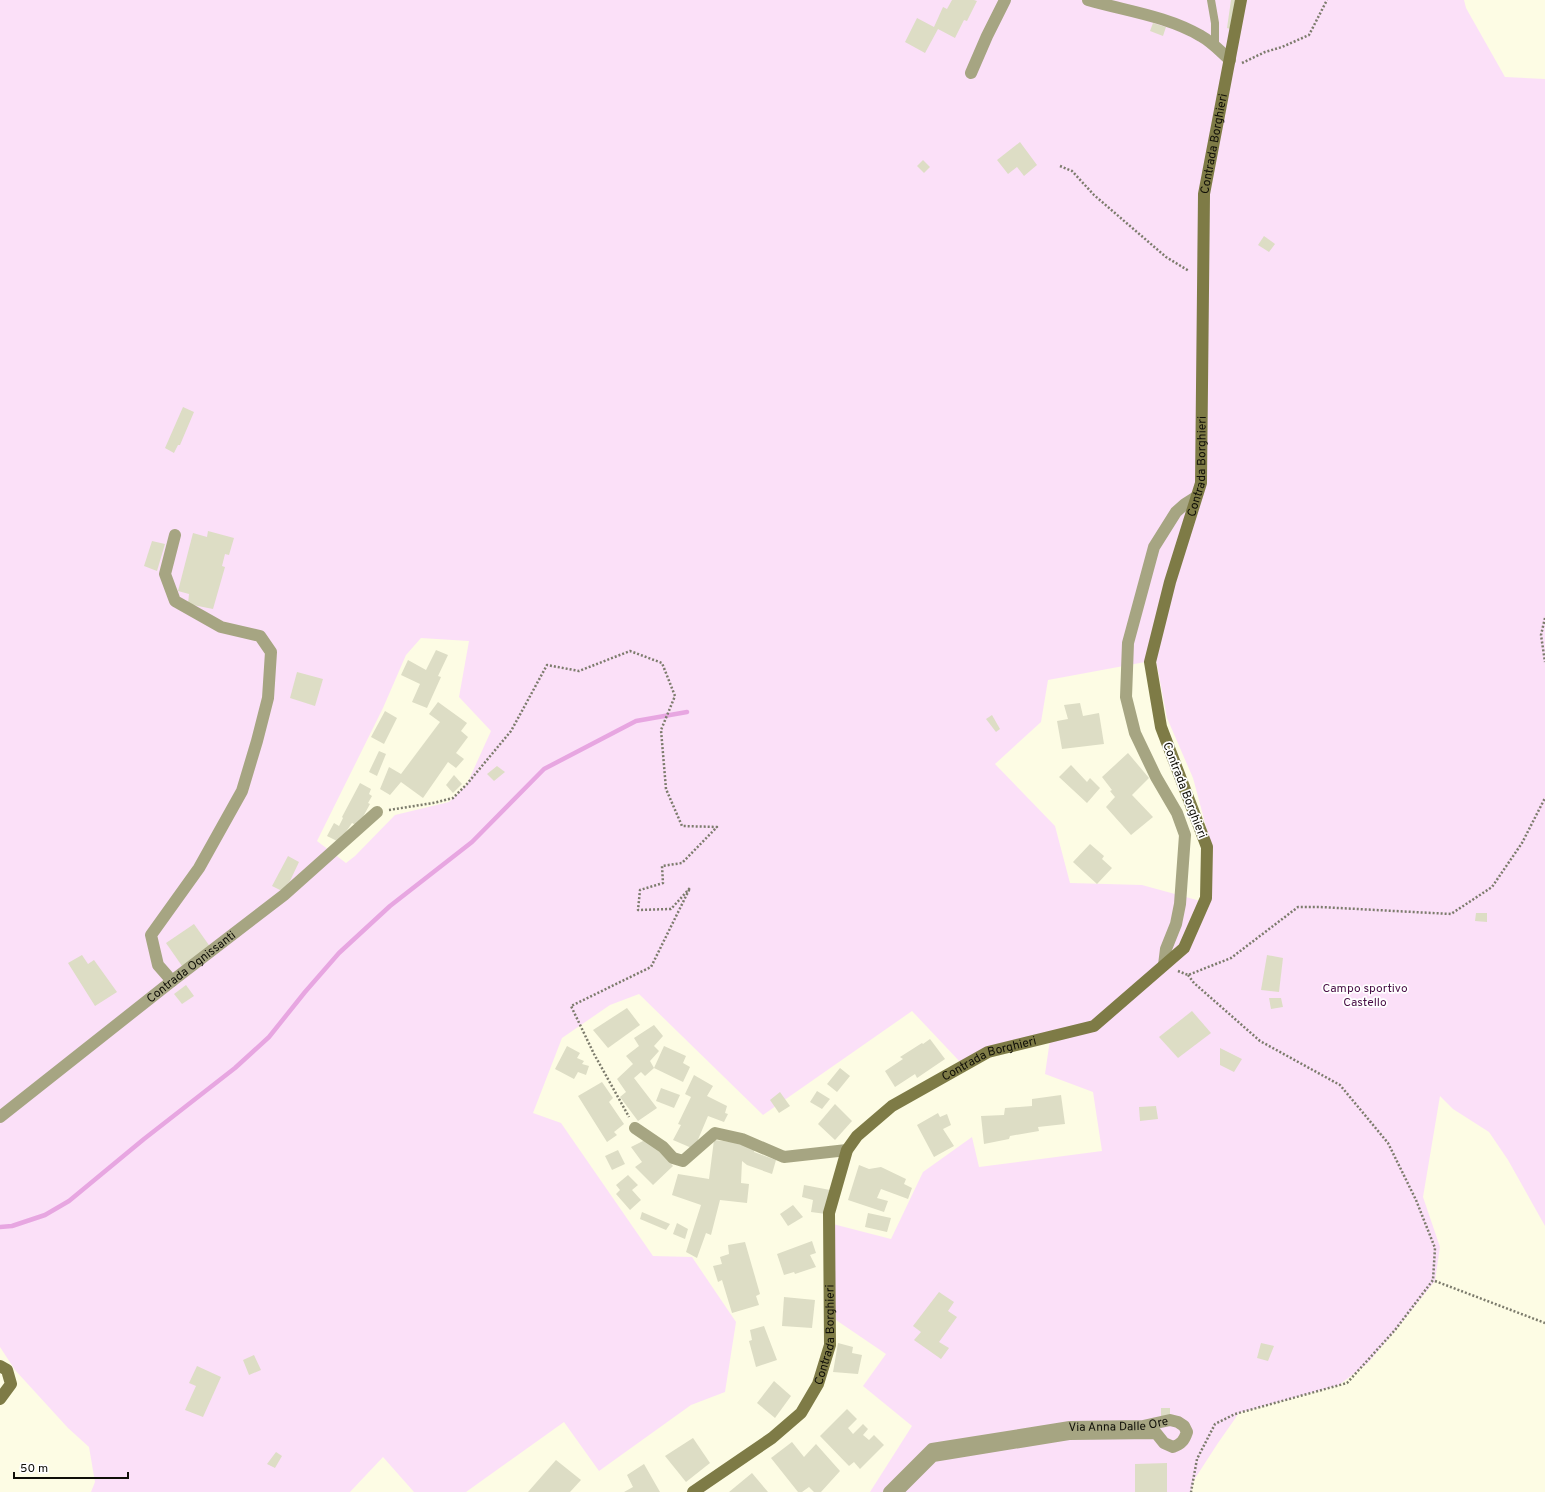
<svg xmlns="http://www.w3.org/2000/svg" width="1545" height="1492" viewBox="0 0 1545 1492" font-family="Overpass,sans-serif">
	<style>
		.green { fill: #fbe0f8; fill-rule: evenodd }
		.lines { fill: none; stroke-linecap: round; stroke-linejoin: round }
		.stream { stroke: #e7a6e1; stroke-width: 4.5 }
		.building { fill: #ddddc5 }
		.path { stroke: #7c7b6c; stroke-width: 2.5; stroke-dasharray: 2 2; stroke-linecap: butt }
		.lane { stroke: #a6a582; stroke-width: 8 }
		.street { stroke: #a6a582; stroke-width: 12 }
		.secondary { stroke: #7e7b46; stroke-width: 12 }
		.labels { text-anchor: middle; stroke-width: 3.5; stroke-linejoin: round; paint-order: stroke }
		.street-label { font-size: 12px; fill: #0f0e07; stroke: #fff }
		.park-label { font-size: 12px; fill: #470e45; stroke: #fff }
	</style>
	<rect width="100%" height="100%" fill="#fdfce4"/>
	<path class="green" d="M0,0H1464L1466,8L1505,77L1545,79V1226L1508,1160L1489,1132L1453,1109L1440,1096L1423,1197L1440,1247L1435,1281L1395,1331L1368,1363L1339,1385L1239,1413L1218,1443L1194,1480L1191,1492H870L912,1426L863,1386L886,1354L836,1320L829,1260V1223L891,1239L923,1172L972,1137L979,1167L1102,1151L1093,1092L1045,1074L1051,1033L962,1064L912,1011L763,1115L639,994L610,1005L562,1038L533,1113L561,1123L653,1256L692,1257L736,1322L725,1392L691,1405L599,1471L564,1422L466,1492H414L383,1457L350,1492H91L95,1482L89,1447L68,1428L15,1370L0,1347ZM421,638L469,641L459,697L491,731L467,784L449,802L395,815L355,856L346,863L317,841L383,708L406,655ZM1156,660L1167,718L1193,778L1208,834L1204,902L1142,885L1070,883L1055,826L995,764L1041,722L1048,680Z"/>
	<g class="lines">
		<polyline class="stream" points="0,1227 12,1226 45,1215 69,1201 144,1139 235,1068 269,1037 305,992 339,953 390,906 472,842 544,769 636,721 687,712"/>
	</g>
	<g class="building">
		<polygon points="952,0 974,0 977,1 967,21 964,20 955,38 938,29 925,53 905,42 917,18 934,27 943,7 947,9"/>
		<polygon points="1231,0 1240,0 1234,30 1227,28"/>
		<polygon points="1153,23 1166,27 1163,36 1150,31"/>
		<polygon points="1020,142 1037,165 1024,176 1017,167 1008,174 997,160"/>
		<polygon points="923,160 930,167 924,173 917,166"/>
		<polygon points="1264,236 1275,244 1269,252 1258,245"/>
		<polygon points="183,407 194,412 180,445 178,445 174,453 165,448"/>
		<polygon points="208,531 234,538 229,555 225,554 222,566 225,567 213,609 188,604 189,594 178,591 193,533 207,537"/>
		<polygon points="152,541 165,544 157,571 144,566"/>
		<polygon points="436,650 448,655 438,676 441,677 427,708 412,702 420,684 401,675 408,660 426,670"/>
		<polygon points="297,672 323,679 315,706 290,698"/>
		<polygon points="438,702 467,723 461,731 468,737 456,753 464,759 456,768 448,762 423,798 401,782 390,795 380,789 389,767 401,774 440,722 429,714"/>
		<polygon points="1080,703 1083,716 1099,713 1104,744 1062,749 1057,721 1068,719 1064,705"/>
		<polygon points="385,711 397,718 384,744 371,737"/>
		<polygon points="992,715 1000,729 996,732 986,719"/>
		<polygon points="379,751 386,754 377,776 369,772"/>
		<polygon points="1128,753 1149,778 1132,795 1153,817 1131,835 1106,807 1115,797 1110,791 1112,790 1102,777"/>
		<polygon points="1071,765 1087,782 1090,778 1100,788 1087,803 1059,777"/>
		<polygon points="497,766 505,772 494,781 487,774"/>
		<polygon points="454,775 462,784 453,793 446,785"/>
		<polygon points="360,783 371,789 369,794 372,796 368,803 370,804 358,826 352,823 339,842 327,836 334,823 339,826 343,818 342,817"/>
		<polygon points="1090,844 1104,856 1102,859 1112,868 1097,884 1073,862"/>
		<polygon points="288,856 299,862 290,881 282,891 272,886"/>
		<polygon points="1476,913 1487,913 1487,922 1475,921"/>
		<polygon points="194,924 211,948 182,966 166,943"/>
		<polygon points="82,955 88,964 94,960 117,992 95,1006 68,963"/>
		<polygon points="1267,955 1283,958 1279,992 1261,990"/>
		<polygon points="186,985 194,996 182,1004 174,994"/>
		<polygon points="1269,998 1281,998 1283,1007 1271,1009"/>
		<polygon points="627,1008 640,1025 608,1048 593,1030"/>
		<polygon points="1192,1011 1211,1033 1178,1058 1159,1037"/>
		<polygon points="654,1025 663,1036 654,1046 659,1051 650,1061 654,1068 645,1076 641,1072 634,1078 657,1108 638,1121 620,1097 626,1092 617,1079 633,1064 626,1056 639,1046 634,1038"/>
		<polygon points="930,1039 945,1059 917,1078 915,1074 895,1087 885,1071 903,1059 900,1057 922,1043 923,1044"/>
		<polygon points="567,1046 580,1053 577,1058 584,1061 582,1064 589,1066 586,1075 578,1072 574,1079 555,1069"/>
		<polygon points="664,1046 686,1056 683,1063 690,1067 683,1082 654,1068"/>
		<polygon points="1220,1048 1242,1059 1234,1072 1220,1065"/>
		<polygon points="840,1068 850,1076 837,1092 827,1084"/>
		<polygon points="694,1075 713,1086 707,1096 727,1106 725,1113 728,1114 724,1122 708,1116 694,1149 673,1140 681,1125 678,1124 691,1097 685,1094"/>
		<polygon points="602,1082 613,1098 609,1102 624,1124 614,1132 617,1135 607,1142 578,1096"/>
		<polygon points="661,1088 680,1095 674,1108 656,1101"/>
		<polygon points="817,1091 830,1099 822,1109 810,1102"/>
		<polygon points="780,1092 790,1106 779,1113 770,1100"/>
		<polygon points="1061,1095 1065,1124 1038,1127 1039,1131 1010,1136 1009,1139 984,1144 981,1116 1004,1115 1005,1108 1032,1106 1032,1099"/>
		<polygon points="835,1104 852,1121 835,1140 818,1124"/>
		<polygon points="1156,1106 1158,1119 1140,1121 1139,1107"/>
		<polygon points="938,1113 940,1117 947,1114 951,1125 943,1129 954,1146 934,1157 917,1125"/>
		<polygon points="645,1140 659,1150 673,1166 653,1185 635,1167 642,1162 631,1147"/>
		<polygon points="714,1140 742,1143 755,1149 754,1152 776,1160 772,1174 747,1165 742,1161 741,1183 749,1184 747,1203 720,1200 711,1235 706,1233 697,1258 686,1252 701,1205 672,1195 678,1174 709,1179"/>
		<polygon points="618,1150 625,1164 612,1170 605,1156"/>
		<polygon points="859,1165 869,1169 881,1167 906,1179 904,1184 912,1188 908,1199 881,1189 877,1198 888,1201 884,1212 848,1200"/>
		<polygon points="628,1175 638,1185 632,1190 641,1200 630,1210 616,1194 620,1190 616,1185"/>
		<polygon points="804,1185 830,1190 826,1214 811,1212 813,1200 802,1197"/>
		<polygon points="793,1205 803,1217 788,1226 780,1214"/>
		<polygon points="642,1212 670,1224 666,1230 640,1219"/>
		<polygon points="868,1213 891,1218 887,1232 865,1227"/>
		<polygon points="677,1223 688,1229 685,1239 673,1234"/>
		<polygon points="812,1241 816,1253 810,1255 816,1267 795,1274 794,1272 784,1275 777,1254"/>
		<polygon points="745,1242 760,1294 756,1296 759,1305 732,1313 722,1280 718,1282 713,1266 722,1264 720,1257 729,1254 728,1245"/>
		<polygon points="939,1292 954,1302 948,1311 957,1317 939,1342 949,1348 941,1359 914,1340 921,1332 913,1326"/>
		<polygon points="784,1297 815,1300 812,1328 782,1326"/>
		<polygon points="764,1326 777,1360 756,1367 749,1341 752,1340 750,1330"/>
		<polygon points="838,1343 853,1347 852,1353 862,1355 858,1374 833,1372"/>
		<polygon points="1261,1343 1274,1346 1268,1361 1257,1358"/>
		<polygon points="254,1355 261,1370 249,1375 243,1360"/>
		<polygon points="197,1366 221,1377 203,1417 185,1410 196,1386 189,1383"/>
		<polygon points="774,1381 791,1396 775,1418 757,1403"/>
		<rect x="1161" y="1408" width="9" height="10"/>
		<polygon points="847,1409 857,1419 848,1428 853,1434 863,1424 868,1429 863,1435 869,1440 874,1435 884,1445 860,1469 854,1462 849,1466 820,1436"/>
		<polygon points="693,1438 710,1463 686,1482 665,1456"/>
		<polygon points="792,1442 804,1457 816,1444 840,1471 821,1492 814,1492 809,1487 802,1492 798,1492 771,1458"/>
		<polygon points="276,1452 282,1456 275,1468 267,1464"/>
		<polygon points="556,1460 581,1480 570,1492 528,1492"/>
		<polygon points="1167,1463 1167,1492 1135,1492 1135,1464"/>
		<polygon points="644,1464 660,1492 624,1492 633,1487 627,1475"/>
		<polygon points="752,1473 768,1492 729,1492"/>
	</g>
	<g class="lines">
		<g class="path">
			<polyline points="1242,63 1265,52 1282,47 1309,35 1327,0"/>
			<polyline points="1060,166 1072,171 1094,195 1166,257 1189,271"/>
			<polyline points="1545,618 1541,635 1545,662"/>
			<polyline points="389,810 433,803 453,798 467,784 511,731 547,665 579,671 630,651 662,663 675,696 661,730 666,789 682,826 717,827 682,863 662,866 663,883 640,890 638,910 671,909 690,888 651,967 571,1006 594,1054 629,1117"/>
			<polyline points="1178,971 1188,975 1231,958 1298,907 1320,907 1451,914 1492,887 1522,843 1545,798"/>
			<polyline points="1188,975 1194,983 1260,1041 1340,1085 1388,1143 1416,1200 1435,1248 1433,1280 1395,1330 1347,1383 1235,1414 1215,1424 1197,1459 1191,1492"/>
			<polyline points="1435,1281 1545,1323"/>
		</g>
		<polyline class="lane" points="1211,0 1215,23 1215,46"/>
		<g class="street">
			<path d="M1088,0C1126,11 1167,16 1201,36C1212,42 1221,52 1230,60"/>
			<polyline points="971,73 987,36 1005,0"/>
			<polyline points="1164,965 1166,949 1176,924 1180,904 1185,835 1177,813 1156,777 1135,733 1126,697 1128,643 1154,547 1176,512 1185,504 1196,497"/>
			<polyline points="172,981 158,965 151,935 199,868 242,791 257,741 268,698 271,652 260,636 221,627 175,601 165,574 175,535"/>
			<path id="s1" d="M0,1117L172,981L284,895L377,812"/>
			<polyline points="635,1128 663,1147 673,1158 683,1161 715,1133 742,1139 784,1157 847,1150"/>
			<path id="s2" d="M889,1492L932,1449L1070,1427L1143,1426L1170,1420L1178,1422L1184,1426L1187,1432C1184,1441 1181,1444 1173,1447L1164,1443L1156,1433L1069,1434L933,1456L897,1492"/>
		</g>
		<g class="secondary">
			<polyline points="0,1366 7,1370 11,1384 0,1399"/>
			<path id="s3" d="M693,1492L772,1438L801,1413L818,1384L830,1345L829,1213L847,1150L857,1136L892,1106L988,1052L1094,1026L1184,948L1206,898L1207,847L1161,727L1150,662L1170,582L1201,483L1204,194L1241,0"/>
		</g>
	</g>
	<g class="labels">
		<g class="street-label">
			<text dy="4" stroke="none"><textPath href="#s3" startOffset="1634">Contrada Borghieri</textPath></text>
			<text dy="4" stroke="none"><textPath href="#s3" startOffset="1310">Contrada Borghieri</textPath></text>
			<text transform="translate(1185 790) rotate(69)" y="4">Contrada Borghieri</text>
			<text dy="4" stroke="none"><textPath href="#s1" startOffset="243">Contrada Ognissanti</textPath></text>
			<text dy="4" stroke="none"><textPath href="#s3" startOffset="578">Contrada Borghieri</textPath></text>
			<text dy="4" stroke="none"><textPath href="#s3" startOffset="218">Contrada Borghieri</textPath></text>
			<text dy="4" stroke="none"><textPath href="#s2" startOffset="249">Via Anna Dalle Ore</textPath></text>
		</g>
		<g class="park-label">
			<text x="1365" y="992">Campo sportivo<tspan x="1365" dy="14">Castello</tspan></text>
		</g>
	</g>
	<path d="M14 1472v6h114v-6" fill="none" stroke="#0f0e07" stroke-width="2"/>
	<text x="20" y="1472" font-size="12" fill="#0f0e07" stroke="#ffffff" stroke-width="3" paint-order="stroke">50 m</text>
</svg>
